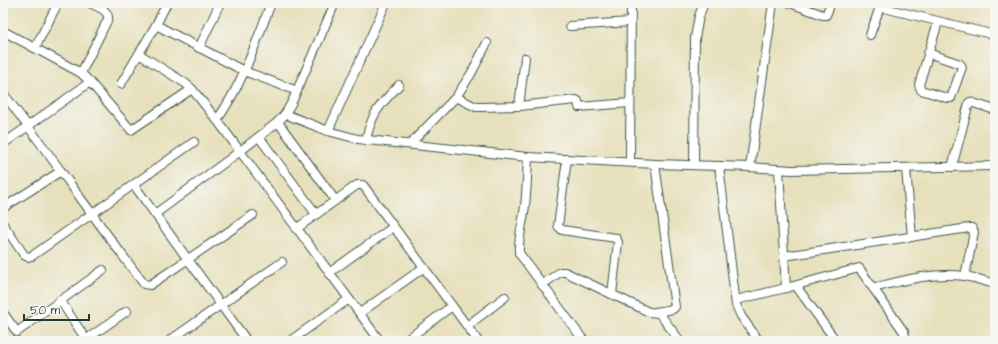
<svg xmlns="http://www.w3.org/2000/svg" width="998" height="344" font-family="'Architects Daughter',sans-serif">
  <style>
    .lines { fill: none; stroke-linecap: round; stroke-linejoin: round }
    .minor-casing { stroke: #3d5548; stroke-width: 10 }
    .minor { stroke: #fff; stroke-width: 8 }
  </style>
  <rect width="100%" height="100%" fill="#f6f6f2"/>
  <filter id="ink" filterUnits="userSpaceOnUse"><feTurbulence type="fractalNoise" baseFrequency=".025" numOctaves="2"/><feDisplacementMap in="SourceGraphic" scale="8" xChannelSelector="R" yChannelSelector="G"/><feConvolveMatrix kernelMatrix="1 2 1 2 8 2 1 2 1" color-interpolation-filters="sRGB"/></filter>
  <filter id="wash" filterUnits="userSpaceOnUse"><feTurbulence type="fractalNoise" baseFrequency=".012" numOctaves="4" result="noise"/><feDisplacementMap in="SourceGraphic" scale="16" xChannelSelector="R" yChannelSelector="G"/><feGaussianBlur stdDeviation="0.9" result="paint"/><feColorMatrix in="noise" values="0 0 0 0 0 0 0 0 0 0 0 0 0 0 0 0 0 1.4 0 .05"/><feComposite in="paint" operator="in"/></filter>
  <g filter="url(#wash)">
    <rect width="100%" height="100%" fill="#e7e0bc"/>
  </g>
  <g filter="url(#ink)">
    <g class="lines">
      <defs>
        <g id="minor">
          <path d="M 790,3 L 823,15 L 826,15 L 831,3"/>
          <path d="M 880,7 L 995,35"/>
          <path d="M 156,25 L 244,71 L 297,91"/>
          <path d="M 570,26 L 630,22"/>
          <path d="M 3,31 L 81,73 L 90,82 L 131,130 L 192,89"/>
          <path d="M 870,35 L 881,4"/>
          <path d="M 35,48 L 58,3"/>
          <path d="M 199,48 L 220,3"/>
          <path d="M 928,53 L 960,64 L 962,67 L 951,98 L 947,98 L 921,90 L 919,85 L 938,22"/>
          <path d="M 139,54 L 185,83 L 192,89 L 217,120 L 380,341"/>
          <path d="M 81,73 L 108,19 C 109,10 98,7 90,3"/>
          <path d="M 121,84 L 156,25 L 167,3"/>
          <path d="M 3,93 C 51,156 96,221 144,284 L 150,285 L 253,215"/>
          <path d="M 456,97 L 476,107 L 483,107 L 519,106 L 576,100 L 578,101 L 579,107 L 630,103"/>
          <path d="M 519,106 L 525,58"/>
          <path d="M 285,114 L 292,102 L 335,3"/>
          <path d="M 217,120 C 242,85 256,43 271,3"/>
          <path d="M 278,122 L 335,200"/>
          <path d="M 328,131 L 386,3"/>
          <path d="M 259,137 L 316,214"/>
          <path d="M 366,140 C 372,112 380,105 399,85"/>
          <path d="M 3,144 L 90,82"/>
          <path d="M 410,144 L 456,97 L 471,74 L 487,43"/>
          <path d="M 528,157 C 527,175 527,194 524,213 C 522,226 518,240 519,253 L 584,341"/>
          <path d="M 567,159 L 558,226 L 562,230 L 616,238 L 618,242 L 612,294"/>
          <path d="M 630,162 L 631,3"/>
          <path d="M 655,164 L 675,307 L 673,309 L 656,312"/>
          <path d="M 694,165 L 695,38 L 699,16 L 704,3"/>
          <path d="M 719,166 L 736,305 L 741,316 L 759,341"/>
          <path d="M 750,167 L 773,3"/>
          <path d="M 952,167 L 969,103 L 970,102 L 995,110"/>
          <path d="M 906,169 L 912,237"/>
          <path d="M 779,170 L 786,288"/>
          <path d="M 134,185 L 247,341"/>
          <path d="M 3,208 L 61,171"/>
          <path d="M 155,214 L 239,152 L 278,122 L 285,114 L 328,131 L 358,139 L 528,157 L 655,164 L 750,167 L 791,170 L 995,166"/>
          <path d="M 3,224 L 24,255 L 28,257 L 32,256 L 194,142"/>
          <path d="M 296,229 L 357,185 L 363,185 L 478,341"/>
          <path d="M 784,256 L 969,228 L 972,228 L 974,232 L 965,276"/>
          <path d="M 329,273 L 393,227"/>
          <path d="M 542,285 L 560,272 L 565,272 L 649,312 L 659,313 L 680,341"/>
          <path d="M 796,286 L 836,341"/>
          <path d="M 873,288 C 904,280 933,272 965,276 C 975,278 985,281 995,284"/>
          <path d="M 60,300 L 87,341"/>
          <path d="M 736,300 L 786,288 L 859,268 L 904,332 L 905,336 L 900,341"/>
          <path d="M 3,313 L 17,332 L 103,270"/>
          <path d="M 360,313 L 423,268"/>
          <path d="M 467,326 L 505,297"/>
          <path d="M 84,341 L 127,311"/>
          <path d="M 169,341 L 282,262"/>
          <path d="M 290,341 L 349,299"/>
          <path d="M 405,341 L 452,306"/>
        </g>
      </defs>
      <use href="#minor" class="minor-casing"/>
      <use href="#minor" class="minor"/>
    </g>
  </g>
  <rect width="998" height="344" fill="none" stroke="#f6f6f2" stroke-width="16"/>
  <path d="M24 314v6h65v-6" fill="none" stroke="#1f3d34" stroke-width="2"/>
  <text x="30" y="314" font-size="12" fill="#1f3d34" stroke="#f6f6f2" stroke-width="3" paint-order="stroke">50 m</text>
</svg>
